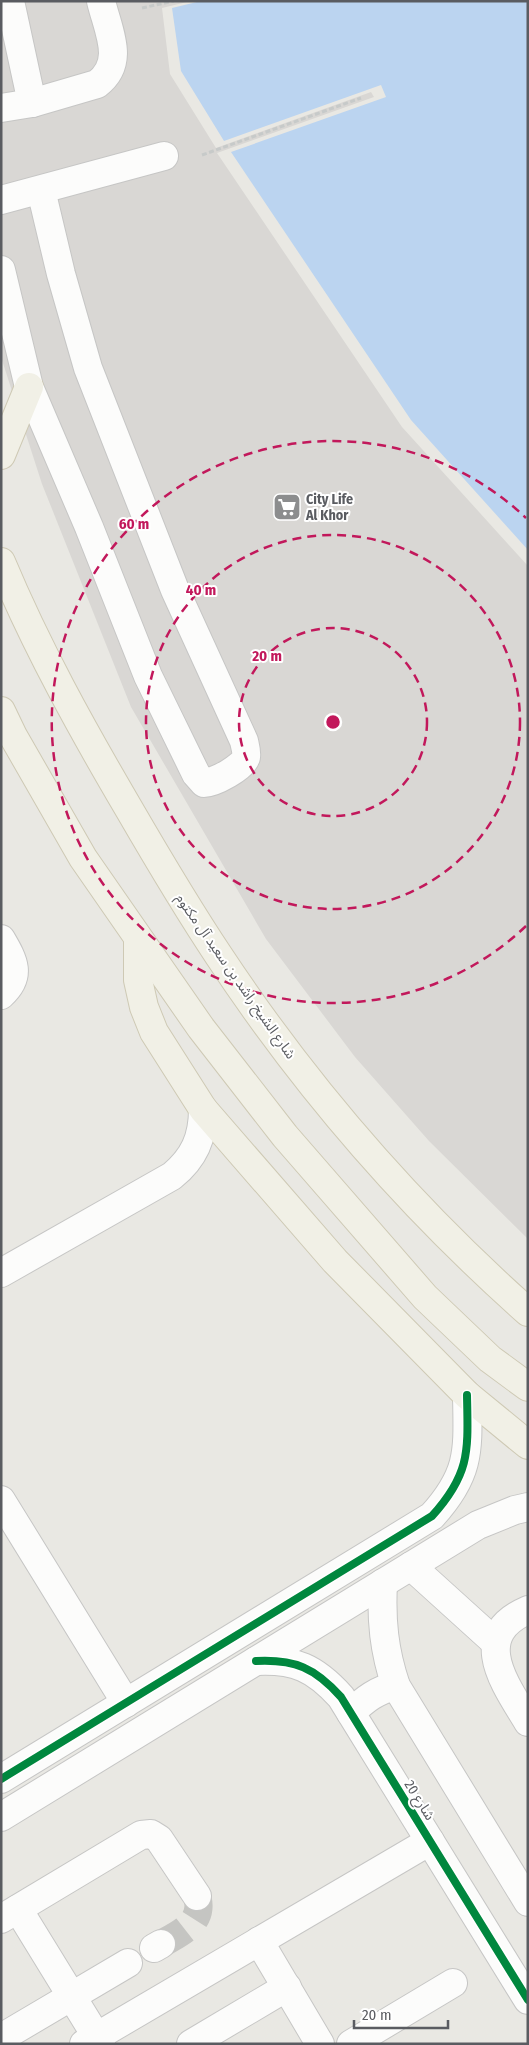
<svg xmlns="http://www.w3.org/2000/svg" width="529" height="2045" font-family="'Fira Sans Condensed','Noto Sans Arabic',sans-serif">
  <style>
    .industrial { fill: #d9d7d4 }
    .water { fill: #bbd4f0 }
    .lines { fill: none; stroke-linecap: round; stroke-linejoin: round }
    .minor-tunnel { stroke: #c5c5c2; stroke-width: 28; stroke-dasharray: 28 14; stroke-linecap: butt }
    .minor-casing { stroke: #c6c6c5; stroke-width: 30 }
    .major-casing { stroke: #cec9b4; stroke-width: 30 }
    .path { stroke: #c7cac9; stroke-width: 3; stroke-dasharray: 5 2.5; stroke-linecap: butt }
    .minor { stroke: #fcfcfb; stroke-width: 28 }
    .major { stroke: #f1f0e6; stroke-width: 28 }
    .cycleway-casing { stroke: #fff; stroke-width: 11 }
    .cycleway { stroke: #00873e; stroke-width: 8 }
    .ring { fill: none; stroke: #c2185b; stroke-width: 2.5; stroke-dasharray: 9 6 }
    .labels { text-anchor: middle; stroke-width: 4; stroke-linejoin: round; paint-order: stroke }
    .poi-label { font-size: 14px; font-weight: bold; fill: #5a5c61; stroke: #fff; text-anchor: start }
    .street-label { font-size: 14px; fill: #5a5c61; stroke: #fff }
    .centre { fill: #c2185b; stroke: #fff; stroke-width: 2.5 }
    .ring-label { font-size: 15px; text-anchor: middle; font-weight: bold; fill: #c2185b; stroke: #fff; stroke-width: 4; stroke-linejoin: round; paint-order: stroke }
  </style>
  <rect width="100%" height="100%" fill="#e9e8e3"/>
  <path class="industrial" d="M 1,1 L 191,1 L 162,8 L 170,74 L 216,148 L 371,92 L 374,97 L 217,153 L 402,427 L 528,566 L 528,1239 L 429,1141 L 355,1057 L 266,939 L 131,707 L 42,484 L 1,357 Z"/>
  <path class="water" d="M 201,1 L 528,1 L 528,550 L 411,420 L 231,152 L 386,97 L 381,85 L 224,141 L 181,71 L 172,8 Z"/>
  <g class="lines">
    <path class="minor-tunnel" d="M 161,1944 C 181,1933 205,1922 197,1896"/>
    <defs>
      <g id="minor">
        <path d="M 10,1 L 32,103"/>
        <path d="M 1,108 L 32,103 L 97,84 C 126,62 108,31 101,1"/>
        <path d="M 1,200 L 164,156"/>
        <path d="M 1,270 L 29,387 L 89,527 L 148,676 L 196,774 L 204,783 C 214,783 244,767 246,757 C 247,752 245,746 244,741 L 175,590 L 88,368 L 61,274 L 41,190"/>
        <path d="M 1,939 C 14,961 22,976 1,995"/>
        <path d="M 1,1273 L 172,1176 C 194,1158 203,1138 203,1109"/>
        <path d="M 1,1500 L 126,1703"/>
        <path d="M 411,1566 L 496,1643"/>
        <path d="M 383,1583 C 381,1620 384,1651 396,1686 L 528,1902"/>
        <path d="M 528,1610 C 468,1636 506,1685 528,1722"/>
        <path d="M 256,1661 C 295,1659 315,1668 341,1697 L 528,2000"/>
        <path d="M 351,1713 C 365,1699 377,1690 396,1686"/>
        <path d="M 1,1779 L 432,1516 C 471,1473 468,1450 467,1395"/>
        <path d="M 1,1817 L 478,1525 L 515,1510 L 528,1507"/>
        <path d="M 18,1909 L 101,2044"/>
        <path d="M 1,1919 L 141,1835 L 151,1834 L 159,1839 L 197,1896"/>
        <path d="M 259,1941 L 320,2044"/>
        <path d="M 154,1948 L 161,1944"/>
        <path d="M 1,2038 L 128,1963"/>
        <path d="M 84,2044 L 430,1841"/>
        <path d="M 191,2044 L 287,1987"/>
        <path d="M 351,2044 L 453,1983"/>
      </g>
      <g id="major">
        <path d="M 1,455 L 29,387"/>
        <path d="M 1,562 C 37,648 82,729 129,809 C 158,859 187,908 219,956 C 305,1086 411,1208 528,1312"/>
        <path d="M 1,711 L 13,736 L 83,858 L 201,1028 L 285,1136 L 425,1297 L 490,1359 L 528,1387"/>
        <path d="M 138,939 L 138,980 L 144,1007 L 154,1032 L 203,1109 L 335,1261 L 467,1395 L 528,1445"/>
      </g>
    </defs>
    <use href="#minor" class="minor-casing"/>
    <use href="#major" class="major-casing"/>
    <g class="path">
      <path d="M 142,8 L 174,1"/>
      <path d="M 202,155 L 361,98"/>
    </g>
    <use href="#minor" class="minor"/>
    <use href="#major" class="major"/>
    <defs>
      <g id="cycleway">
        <path d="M 256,1661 C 295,1659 315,1668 341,1697 L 528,2000"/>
        <path d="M 1,1779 L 432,1516 C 471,1473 468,1450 467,1395"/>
      </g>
    </defs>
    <use href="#cycleway" class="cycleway-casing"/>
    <use href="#cycleway" class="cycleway"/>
  </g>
  <g class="ring">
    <circle cx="333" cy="722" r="94"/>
    <circle cx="333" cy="722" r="187"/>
    <path d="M526 926A281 281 0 1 1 526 518"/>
  </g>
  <defs>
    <symbol id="supermarket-square" viewBox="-11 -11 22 22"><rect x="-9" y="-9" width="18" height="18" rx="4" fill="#8c8d8e" stroke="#fff"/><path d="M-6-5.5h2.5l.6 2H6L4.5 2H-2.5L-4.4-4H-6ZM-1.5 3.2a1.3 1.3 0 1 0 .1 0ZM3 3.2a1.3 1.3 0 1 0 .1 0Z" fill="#fff"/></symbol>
  </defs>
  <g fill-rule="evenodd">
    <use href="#supermarket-square" x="271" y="491" width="32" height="32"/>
  </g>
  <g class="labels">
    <g class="poi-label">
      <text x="306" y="504">City Life<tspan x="306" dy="16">Al Khor</tspan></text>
    </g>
    <g class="street-label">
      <text transform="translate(236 976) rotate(55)" y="5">شارع الشيخ راشد بن سعيد آل مكتوم</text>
      <text transform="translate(420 1800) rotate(58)" y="5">شارع 20</text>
    </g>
  </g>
  <circle cx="333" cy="722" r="8" class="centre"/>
  <g class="ring-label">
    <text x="134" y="529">60 m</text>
    <text x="201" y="595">40 m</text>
    <text x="267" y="661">20 m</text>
  </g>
  <rect width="529" height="2045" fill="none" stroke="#5a5c61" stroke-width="5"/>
  <path d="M354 2020v8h94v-8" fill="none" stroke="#5a5c61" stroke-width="2.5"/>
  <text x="362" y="2020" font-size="15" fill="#5a5c61" stroke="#ffffff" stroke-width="4" paint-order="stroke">20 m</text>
</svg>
